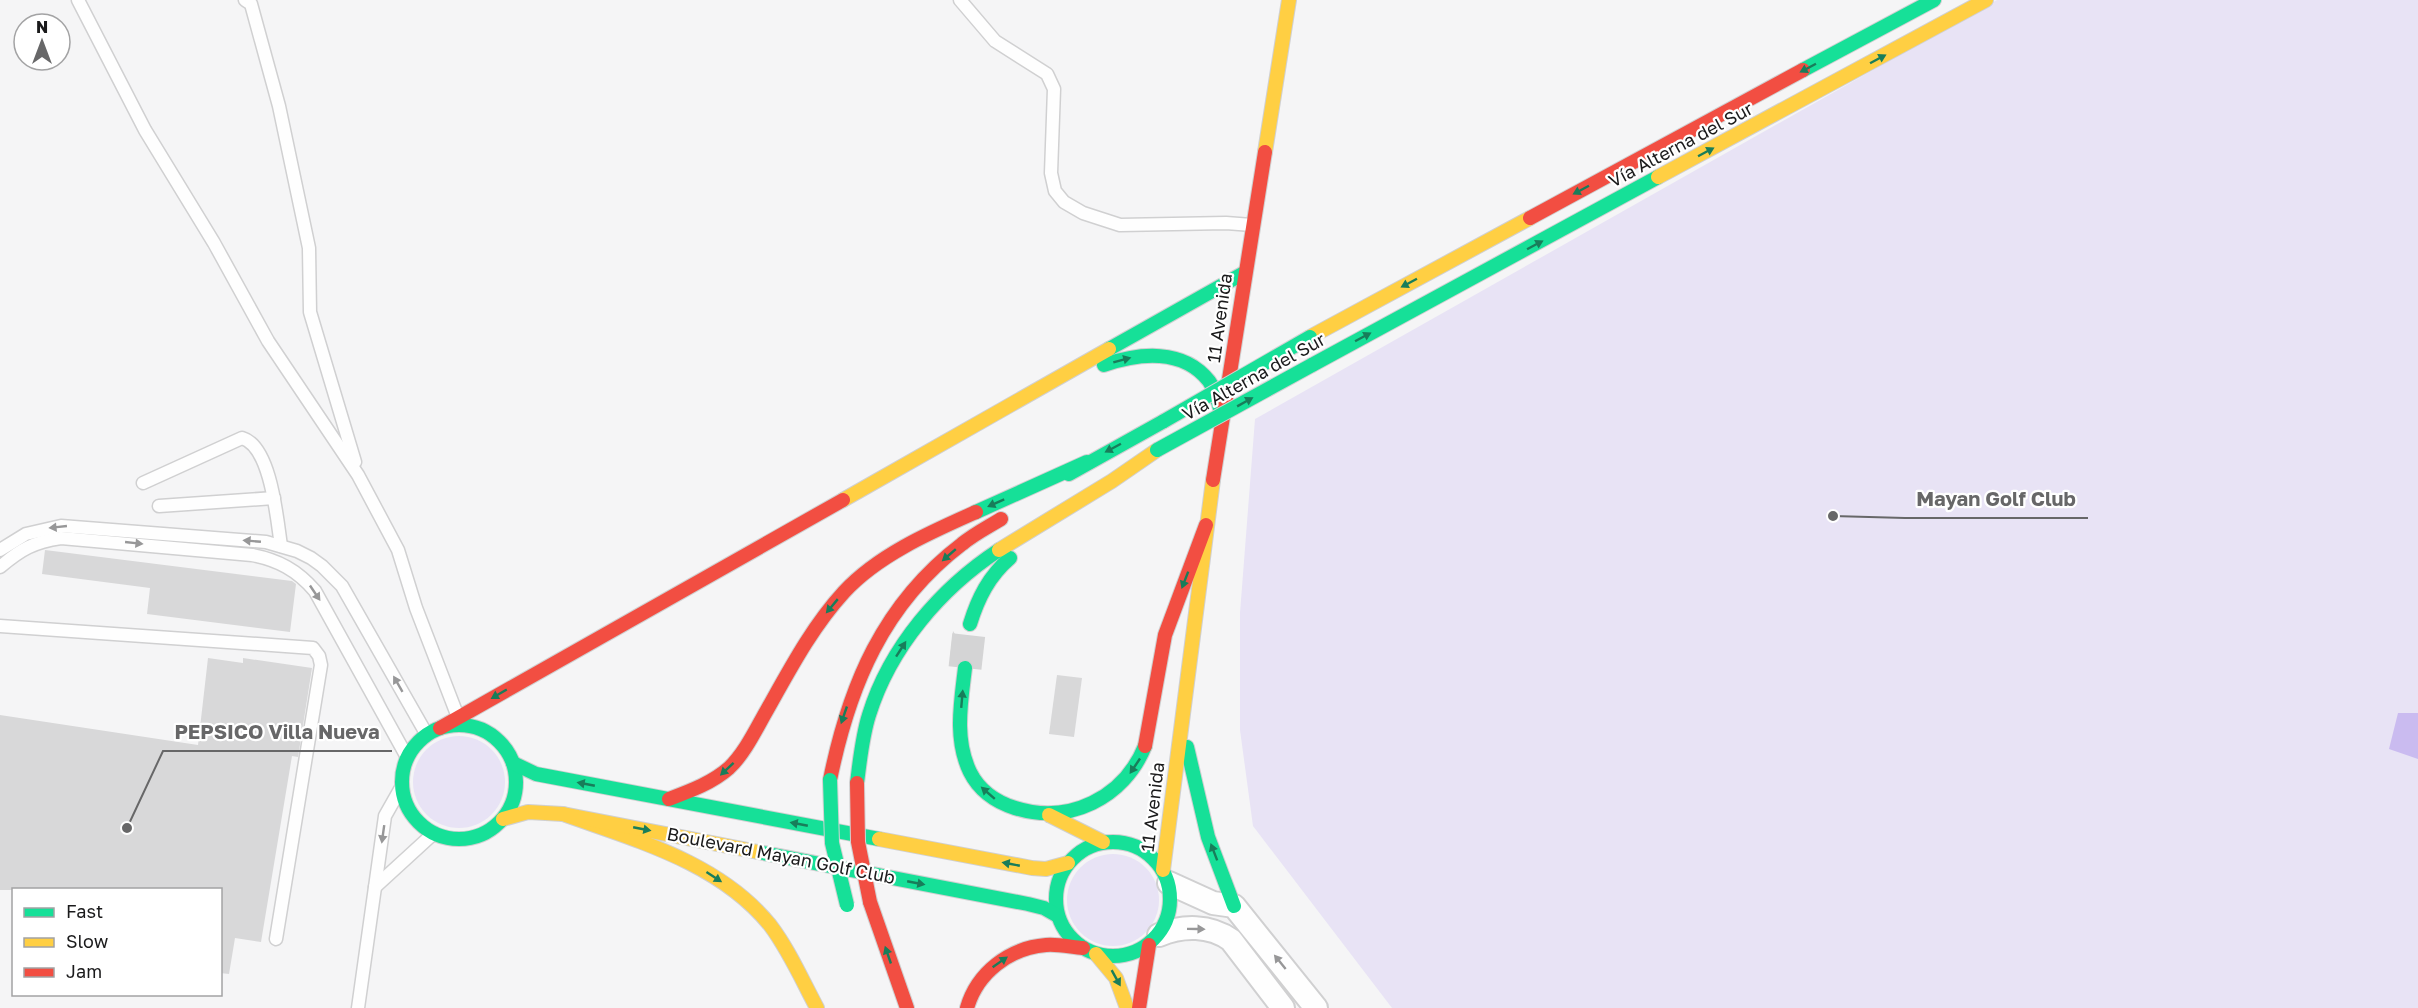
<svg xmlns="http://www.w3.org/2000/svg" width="2418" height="1008" font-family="'Golos Text',sans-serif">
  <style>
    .green { fill: #e8e3f5 }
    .water { fill: #cabbf0 }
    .building { fill: #d8d8d9 }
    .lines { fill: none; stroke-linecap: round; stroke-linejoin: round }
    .highway-tunnel { stroke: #d4d4d5; stroke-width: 33; stroke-dasharray: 33 16; stroke-linecap: butt }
    .lane-casing { stroke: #d0d0d1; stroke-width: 15 }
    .street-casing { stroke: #d0d0d1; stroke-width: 26 }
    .fast-casing { stroke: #d0d0d1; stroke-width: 16 }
    .slow-casing { stroke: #d0d0d1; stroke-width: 16 }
    .jam-casing { stroke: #d0d0d1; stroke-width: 16 }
    .lane { stroke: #fefefe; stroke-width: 12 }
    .street { stroke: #fefefe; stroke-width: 22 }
    .fast { stroke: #16e098; stroke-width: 14 }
    .slow { stroke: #ffcf43; stroke-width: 14 }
    .jam { stroke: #f24e42; stroke-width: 14 }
    .fast-bridge-casing { stroke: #d2d2d3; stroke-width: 16; stroke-linecap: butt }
    .jam-bridge-casing { stroke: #d2d2d3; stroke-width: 16; stroke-linecap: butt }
    .fast-bridge { stroke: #16e098; stroke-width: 14 }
    .jam-bridge { stroke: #f24e42; stroke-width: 14 }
    .oneway { fill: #187d5a }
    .oneway2 { fill: #979798 }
    .labels { text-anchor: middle; stroke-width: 4.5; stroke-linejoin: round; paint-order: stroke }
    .street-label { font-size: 18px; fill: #1a1a1b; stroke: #fff }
    .leader { fill: none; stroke: #676768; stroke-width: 2 }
    .callout-dot { fill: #676768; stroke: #fff; stroke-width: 2 }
    .callout-label { font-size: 20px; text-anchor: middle; font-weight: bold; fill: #676768; stroke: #fff; stroke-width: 4.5; stroke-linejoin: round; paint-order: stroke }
  </style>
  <rect width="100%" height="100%" fill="#f5f5f6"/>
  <g class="green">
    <path d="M 1997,0 L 2418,0 L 2418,1008 L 1392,1008 L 1253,826 L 1240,730 L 1240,613 L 1255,419 Z"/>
    <circle cx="459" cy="782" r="46"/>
    <circle cx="1113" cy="900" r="46"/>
  </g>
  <path class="water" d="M 2398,713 L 2418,713 L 2418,759 L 2389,749 Z"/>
  <g class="building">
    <path d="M 45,550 L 292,581 L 296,584 L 290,632 L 147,614 L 150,588 L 42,574 Z"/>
    <path d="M 953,631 L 957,637 L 964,642 L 976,641 L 975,652 L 967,649 L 958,651 L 950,658 Z"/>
    <path d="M 208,658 L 243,663 L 243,658 L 312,668 L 298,757 L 292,756 L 261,942 L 235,938 L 229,974 L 220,973 L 220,890 L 0,890 L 0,715 L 198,745 Z"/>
    <path d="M 1057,675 L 1082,678 L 1074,737 L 1049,734 Z"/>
  </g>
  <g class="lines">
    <path class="highway-tunnel" d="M 965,668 L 970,624"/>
    <defs>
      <g id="lane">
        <path d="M 78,0 L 145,130 L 214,243 L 268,341 L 358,475 L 398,550 L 416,608 L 458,717"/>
        <path d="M 245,0 L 251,4 L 279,106 L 309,248 L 310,312 L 355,462"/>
        <path d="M 960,0 L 995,41 L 1047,74 L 1054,89 L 1051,173 L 1055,191 L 1064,202 L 1083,213 L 1120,225 L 1226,223 L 1252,225"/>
        <path d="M 143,483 L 242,438 C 271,446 277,519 281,546"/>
        <path d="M 159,506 L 274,498"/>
        <path d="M 0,550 L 26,534 L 61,526 L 266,542 L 297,551 L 311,558 L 322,566 L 342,586 L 427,735"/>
        <path d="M 0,567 C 21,549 34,542 61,538 L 252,555 C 278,560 297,570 315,591 L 407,757"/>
        <path d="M 0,626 L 313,648 L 319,656 L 321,665 L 276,939"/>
        <path d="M 375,887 L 434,833"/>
        <path d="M 358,1008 L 385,816 L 402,786"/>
      </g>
      <g id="street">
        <path d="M 1169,883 L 1213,903 L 1234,906 L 1316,1008"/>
        <path d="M 1159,935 C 1183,925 1210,925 1231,940 L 1283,1008"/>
      </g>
      <g id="fast">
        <path d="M 1803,70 L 1934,0"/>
        <path d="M 1109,349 L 1244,273"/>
        <path d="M 1104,365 C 1139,353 1183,348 1209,381 C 1216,391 1219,404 1222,416"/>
        <path d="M 1312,365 L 1658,177"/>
        <path d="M 1069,474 L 1164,421"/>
        <path d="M 976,512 L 1087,462"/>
        <path d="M 970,624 C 978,598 989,576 1010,558"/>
        <path d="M 965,668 C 961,702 954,739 970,772 C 979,790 996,802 1015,808 C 1069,825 1124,798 1145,746"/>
        <circle cx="459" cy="782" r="57"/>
        <path d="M 1187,747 L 1208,837 L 1234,906"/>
        <path d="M 513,763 L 536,774 L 879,839"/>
        <path d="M 857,783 C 860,760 862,737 869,715 C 890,647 941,588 999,550"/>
        <circle cx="1113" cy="899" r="57"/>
        <path d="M 758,852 L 1028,904 L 1044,908 L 1058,916"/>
      </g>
      <g id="slow">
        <path d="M 1265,152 L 1289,0"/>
        <path d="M 1658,177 L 1986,0"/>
        <path d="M 1310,337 L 1530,218"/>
        <path d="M 843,500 L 1109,349"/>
        <path d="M 999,550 L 1112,481 L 1157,450"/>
        <path d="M 563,814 C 635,840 719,862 770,925 C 789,950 802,980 817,1008"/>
        <path d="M 1049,815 L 1103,842"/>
        <path d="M 503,819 L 528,812 L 563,814 L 758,852"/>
        <path d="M 879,839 L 1032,868 L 1046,869 L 1068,863"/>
        <path d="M 1163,870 L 1213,480"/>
        <path d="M 1096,954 L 1116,978 L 1127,1008"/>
      </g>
      <g id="jam">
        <path d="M 1530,218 L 1803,70"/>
        <path d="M 1213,480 L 1265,152"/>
        <path d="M 440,728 L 843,500"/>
        <path d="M 1145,746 L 1165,635 L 1206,525"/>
        <path d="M 830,780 C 849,686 883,604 962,544 C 974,534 988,527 1001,519"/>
        <path d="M 669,799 C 690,791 712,783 729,768 C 745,753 756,729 767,710 C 790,669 812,627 844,592 C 878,555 931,532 976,512"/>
        <path d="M 870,902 L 907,1008"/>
        <path d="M 967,1008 C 977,973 1009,948 1046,945 C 1058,944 1071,947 1083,948"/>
        <path d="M 1139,1008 L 1149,945"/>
      </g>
    </defs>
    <use href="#lane" class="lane-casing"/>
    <use href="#street" class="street-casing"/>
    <use href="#fast" class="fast-casing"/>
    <use href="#slow" class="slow-casing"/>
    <use href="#jam" class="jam-casing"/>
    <use href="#lane" class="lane"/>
    <use href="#street" class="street"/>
    <use href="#fast" class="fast"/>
    <use href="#slow" class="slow"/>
    <use href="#jam" class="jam"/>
    <defs>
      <g id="fast-bridge">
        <path d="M 1164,421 L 1310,337"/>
        <path d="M 1157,450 L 1312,365"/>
        <path d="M 830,780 L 832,843 L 847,905"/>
      </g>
      <path id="jam-bridge" d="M 857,783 L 858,842 L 870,902"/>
    </defs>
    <use href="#fast-bridge" class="fast-bridge-casing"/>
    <use href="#jam-bridge" class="jam-bridge-casing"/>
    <use href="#fast-bridge" class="fast-bridge"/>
    <use href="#jam-bridge" class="jam-bridge"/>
  </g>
  <defs><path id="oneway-solid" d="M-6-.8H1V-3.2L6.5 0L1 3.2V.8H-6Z" transform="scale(1.5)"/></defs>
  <g class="oneway">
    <use href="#oneway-solid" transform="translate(1878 59) rotate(-28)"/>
    <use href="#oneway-solid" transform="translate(1808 68) rotate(152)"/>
    <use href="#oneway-solid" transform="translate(1706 152) rotate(-28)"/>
    <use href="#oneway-solid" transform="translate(1581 190) rotate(152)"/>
    <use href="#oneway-solid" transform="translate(1535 245) rotate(-28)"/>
    <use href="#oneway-solid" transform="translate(1409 283) rotate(152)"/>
    <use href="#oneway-solid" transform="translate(1363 337) rotate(-28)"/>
    <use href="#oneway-solid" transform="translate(1122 360) rotate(-15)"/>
    <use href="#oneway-solid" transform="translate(1245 402) rotate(-29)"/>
    <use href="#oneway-solid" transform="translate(1113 448) rotate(152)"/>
    <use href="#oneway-solid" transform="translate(996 503) rotate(156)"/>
    <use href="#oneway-solid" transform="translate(949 555) rotate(139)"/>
    <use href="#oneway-solid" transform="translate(1185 580) rotate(111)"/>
    <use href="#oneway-solid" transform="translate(832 606) rotate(130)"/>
    <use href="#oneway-solid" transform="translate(901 649) rotate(-57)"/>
    <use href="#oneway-solid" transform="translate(499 694) rotate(150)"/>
    <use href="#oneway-solid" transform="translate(962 699) rotate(-85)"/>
    <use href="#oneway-solid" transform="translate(844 715) rotate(109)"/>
    <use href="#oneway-solid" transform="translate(1135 766) rotate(124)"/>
    <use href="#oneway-solid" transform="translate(727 769) rotate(137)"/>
    <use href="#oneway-solid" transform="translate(586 784) rotate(-169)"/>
    <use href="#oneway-solid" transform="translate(988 793) rotate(-139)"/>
    <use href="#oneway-solid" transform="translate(799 824) rotate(-169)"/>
    <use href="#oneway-solid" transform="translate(642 829) rotate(11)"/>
    <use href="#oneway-solid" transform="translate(1214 852) rotate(-111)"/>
    <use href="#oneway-solid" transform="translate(1011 864) rotate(-169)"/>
    <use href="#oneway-solid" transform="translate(714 877) rotate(33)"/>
    <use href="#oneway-solid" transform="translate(916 883) rotate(11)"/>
    <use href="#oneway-solid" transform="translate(888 955) rotate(-109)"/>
    <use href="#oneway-solid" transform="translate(1000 962) rotate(-35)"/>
    <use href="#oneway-solid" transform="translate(1116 978) rotate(61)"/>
  </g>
  <g class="oneway2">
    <use href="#oneway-solid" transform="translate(58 527) rotate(174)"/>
    <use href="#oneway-solid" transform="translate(252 541) rotate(-175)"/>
    <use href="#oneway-solid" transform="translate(134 543) rotate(6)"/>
    <use href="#oneway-solid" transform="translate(315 593) rotate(56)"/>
    <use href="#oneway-solid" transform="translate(398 684) rotate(-120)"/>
    <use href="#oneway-solid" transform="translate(383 834) rotate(98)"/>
    <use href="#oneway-solid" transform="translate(1196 929) rotate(1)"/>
    <use href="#oneway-solid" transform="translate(1280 962) rotate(-129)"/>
  </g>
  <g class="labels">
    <g class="street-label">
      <text transform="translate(1681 145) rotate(-28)" y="6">Vía Alterna del Sur</text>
      <text transform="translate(1220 318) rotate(-82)" y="6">11 Avenida</text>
      <text transform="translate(1254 377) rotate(-29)" y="6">Vía Alterna del Sur</text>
      <text transform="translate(1153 807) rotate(-83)" y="6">11 Avenida</text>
      <text transform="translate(781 856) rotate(11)" y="6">Boulevard Mayan Golf Club</text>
    </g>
  </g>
  <path class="leader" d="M1833 516L1905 518H2088M127 828L163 751H392"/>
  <g class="callout-dot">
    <circle cx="1833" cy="516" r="6"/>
    <circle cx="127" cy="828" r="6"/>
  </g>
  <g class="callout-label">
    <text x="1996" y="506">Mayan Golf Club</text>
    <text x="277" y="739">PEPSICO Villa Nueva</text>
  </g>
  <rect x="12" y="888" width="210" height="108" fill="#ffffff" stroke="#a3a3a4" stroke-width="1.5"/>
  <rect x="24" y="908" width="30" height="9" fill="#16e098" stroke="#a3a3a4" stroke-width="1.5"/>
  <text x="66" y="918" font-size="18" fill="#1a1a1b">Fast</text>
  <rect x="24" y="938" width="30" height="9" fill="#ffcf43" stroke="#a3a3a4" stroke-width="1.5"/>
  <text x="66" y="948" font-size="18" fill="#1a1a1b">Slow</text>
  <rect x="24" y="968" width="30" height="9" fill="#f24e42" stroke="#a3a3a4" stroke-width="1.5"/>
  <text x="66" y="978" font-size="18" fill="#1a1a1b">Jam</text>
  <g transform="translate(42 42)"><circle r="28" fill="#ffffff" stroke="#a3a3a4" stroke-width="1.5"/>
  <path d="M0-4.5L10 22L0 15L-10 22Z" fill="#676768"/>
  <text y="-9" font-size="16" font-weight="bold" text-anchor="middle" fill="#1a1a1b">N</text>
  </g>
</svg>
